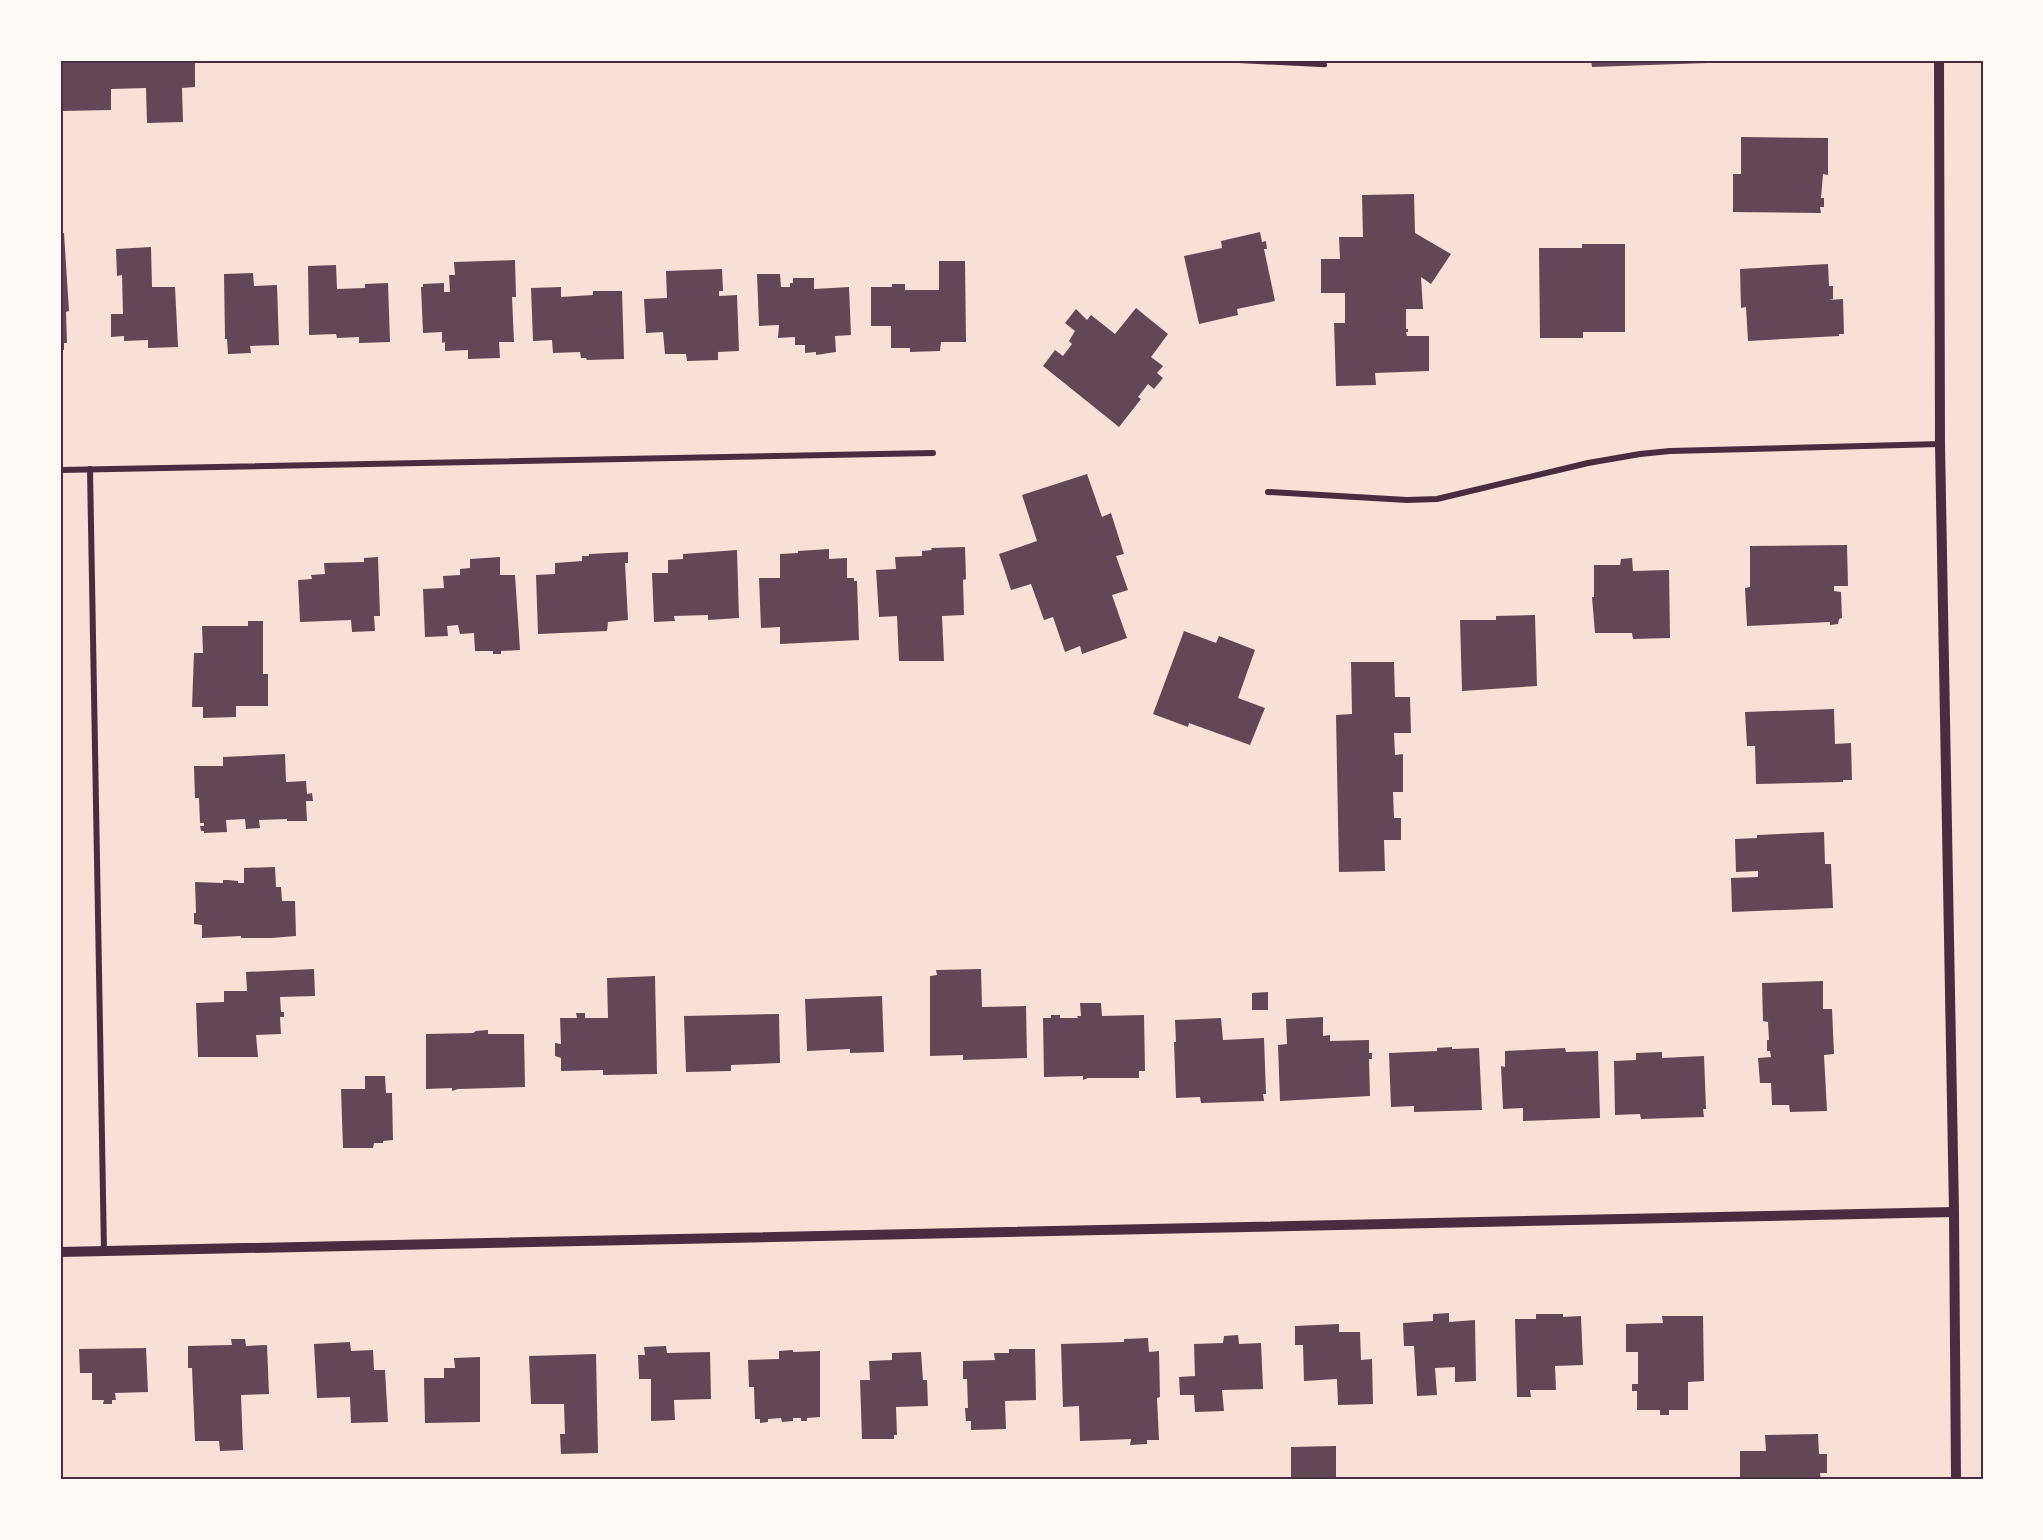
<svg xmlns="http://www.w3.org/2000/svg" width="2043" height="1540" font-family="'Nunito Sans',sans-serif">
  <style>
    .building { fill: #644757 }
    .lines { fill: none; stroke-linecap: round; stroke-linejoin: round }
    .service { stroke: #4a2c40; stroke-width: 4.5 }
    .minor { stroke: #4a2c40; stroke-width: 6 }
    .tertiary { stroke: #4a2c40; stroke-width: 10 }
    .neatline { fill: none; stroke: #4a2c40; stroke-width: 2 }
  </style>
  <rect width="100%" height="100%" fill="#f7e1d7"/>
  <g class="building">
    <path d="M 60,60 L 195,60 L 195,87 L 182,88 L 183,122 L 147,123 L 146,88 L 111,89 L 111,110 L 62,111 Z"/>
    <path d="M 1591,60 L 1736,60 L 1736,62 L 1592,67 Z"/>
    <path d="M 1741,137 L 1828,138 L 1828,175 L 1823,174 L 1821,198 L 1824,198 L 1824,207 L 1820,207 L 1821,213 L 1733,212 L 1733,174 L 1741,174 Z"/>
    <path d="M 1414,194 L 1415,233 L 1451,254 L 1431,284 L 1421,277 L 1423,309 L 1406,309 L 1406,329 L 1408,329 L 1408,332 L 1406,332 L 1407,336 L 1429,336 L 1429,371 L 1375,373 L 1376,385 L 1336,386 L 1334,323 L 1345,323 L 1345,293 L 1321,293 L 1321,259 L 1340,259 L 1339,237 L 1363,237 L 1362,195 Z"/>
    <path d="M 1260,232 L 1262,242 L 1266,241 L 1267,249 L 1264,249 L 1275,301 L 1237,309 L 1238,315 L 1199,324 L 1184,256 L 1222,248 L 1221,241 Z"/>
    <path d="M 60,233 L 64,233 L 69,311 L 66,312 L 67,343 L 64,343 L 64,350 L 60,350 Z"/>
    <path d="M 1582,244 L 1625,244 L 1625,332 L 1583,332 L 1583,338 L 1540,338 L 1539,248 L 1582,248 Z"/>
    <path d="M 151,247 L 152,287 L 175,287 L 178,347 L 148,348 L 148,340 L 124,341 L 124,336 L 111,337 L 111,314 L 123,314 L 122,275 L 117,276 L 116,249 Z"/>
    <path d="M 515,260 L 516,297 L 512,297 L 514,342 L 499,342 L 500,358 L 468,359 L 468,350 L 445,351 L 445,342 L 442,343 L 442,332 L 423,333 L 421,287 L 423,287 L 423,284 L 444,283 L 444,292 L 450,292 L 449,275 L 455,275 L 454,262 Z"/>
    <path d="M 939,261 L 965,261 L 966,342 L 941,342 L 940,351 L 910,352 L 910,348 L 891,348 L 891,326 L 871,326 L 871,287 L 892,287 L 892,284 L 905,284 L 905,290 L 939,290 Z"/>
    <path d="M 1828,264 L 1829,286 L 1833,286 L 1833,299 L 1829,300 L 1843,299 L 1844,334 L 1839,334 L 1839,336 L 1748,341 L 1746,307 L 1741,308 L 1740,269 Z"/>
    <path d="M 336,265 L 337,289 L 365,288 L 365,284 L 388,283 L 390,342 L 359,343 L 359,337 L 337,338 L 336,334 L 309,335 L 308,266 Z"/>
    <path d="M 722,269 L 723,291 L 719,291 L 719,296 L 737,295 L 739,351 L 718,352 L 718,360 L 687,361 L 686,354 L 665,354 L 663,332 L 646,333 L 644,299 L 667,298 L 666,271 Z"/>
    <path d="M 253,273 L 254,286 L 277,285 L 279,345 L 250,346 L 251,353 L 228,354 L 227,339 L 225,339 L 224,274 Z"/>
    <path d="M 757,274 L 780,274 L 781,287 L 790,287 L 790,283 L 793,283 L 793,278 L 814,278 L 814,289 L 849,287 L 851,335 L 835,336 L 836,352 L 816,355 L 816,352 L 805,353 L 805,345 L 795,345 L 795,337 L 778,338 L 779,325 L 759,326 Z"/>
    <path d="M 561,287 L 561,297 L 593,295 L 593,291 L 622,291 L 624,359 L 587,360 L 586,358 L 581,358 L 580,352 L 553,353 L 552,340 L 533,341 L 531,288 Z"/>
    <path d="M 1136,308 L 1168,334 L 1151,357 L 1163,366 L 1157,373 L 1163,378 L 1154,389 L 1148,384 L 1138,397 L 1141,399 L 1119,427 L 1043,366 L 1055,350 L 1063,356 L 1072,344 L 1069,341 L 1075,331 L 1065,323 L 1076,309 L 1087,320 L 1091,315 L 1115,334 Z"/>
    <path d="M 1087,474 L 1102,517 L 1111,513 L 1124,554 L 1116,556 L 1128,590 L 1112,595 L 1127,638 L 1082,654 L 1080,646 L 1065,652 L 1053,617 L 1044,620 L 1031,584 L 1011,590 L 999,554 L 1037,541 L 1022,495 Z"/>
    <path d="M 1847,545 L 1848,586 L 1834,586 L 1834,591 L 1841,592 L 1842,618 L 1839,619 L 1838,624 L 1830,625 L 1830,622 L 1747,626 L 1745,588 L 1750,587 L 1750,546 Z"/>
    <path d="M 965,547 L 966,579 L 963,580 L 964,615 L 942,616 L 944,661 L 899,661 L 897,616 L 879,617 L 876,570 L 896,569 L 895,557 L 922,556 L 922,551 L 932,550 L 931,548 Z"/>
    <path d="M 829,549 L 829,559 L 847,558 L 847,578 L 854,578 L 854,581 L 857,581 L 859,640 L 780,644 L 780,627 L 761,628 L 759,578 L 780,578 L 780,554 L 798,553 L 798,551 Z"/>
    <path d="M 737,550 L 739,618 L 708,620 L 708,615 L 674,616 L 675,621 L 654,622 L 652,573 L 668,573 L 668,560 L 683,559 L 683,554 Z"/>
    <path d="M 628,552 L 628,563 L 625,563 L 628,620 L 608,622 L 607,631 L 538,634 L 536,575 L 555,574 L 555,563 L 582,561 L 582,556 L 589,556 L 589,554 Z"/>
    <path d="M 378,557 L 380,616 L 374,616 L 375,631 L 352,632 L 351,620 L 300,622 L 298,580 L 312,579 L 311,575 L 325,574 L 324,563 L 364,562 L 364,558 Z"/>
    <path d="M 500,557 L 500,575 L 515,575 L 520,650 L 501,651 L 501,654 L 493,654 L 493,651 L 475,651 L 474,633 L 460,634 L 458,625 L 447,626 L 448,636 L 425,637 L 423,589 L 444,588 L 443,576 L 460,575 L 460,569 L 470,568 L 470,559 Z"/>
    <path d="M 1632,558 L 1633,571 L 1669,570 L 1670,638 L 1633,639 L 1632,633 L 1595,633 L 1592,597 L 1594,597 L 1594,565 L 1620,565 L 1621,559 Z"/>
    <path d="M 1535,615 L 1537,686 L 1462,691 L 1460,620 L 1496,620 L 1496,616 Z"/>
    <path d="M 248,621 L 263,621 L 263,674 L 268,674 L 268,706 L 236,706 L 236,717 L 203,718 L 203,707 L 192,707 L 194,653 L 203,653 L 202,626 L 248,626 Z"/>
    <path d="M 1184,631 L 1216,643 L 1219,636 L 1255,650 L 1238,698 L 1265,708 L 1250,745 L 1189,723 L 1188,727 L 1153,714 Z"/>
    <path d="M 1351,662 L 1394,662 L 1395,697 L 1410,697 L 1411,733 L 1394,733 L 1395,755 L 1403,754 L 1403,792 L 1393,792 L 1394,818 L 1401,818 L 1401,840 L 1384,840 L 1385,871 L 1339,872 L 1336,715 L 1352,714 Z"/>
    <path d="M 1834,709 L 1835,744 L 1851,743 L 1852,780 L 1843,780 L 1843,782 L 1756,784 L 1755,746 L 1747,746 L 1745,712 Z"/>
    <path d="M 285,754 L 286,782 L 306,781 L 307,794 L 312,793 L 313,801 L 306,801 L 307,821 L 287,821 L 287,819 L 259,820 L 260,828 L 246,829 L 245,819 L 226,820 L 227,832 L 204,833 L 204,831 L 201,831 L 200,826 L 204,826 L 204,823 L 200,823 L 199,798 L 195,798 L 194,766 L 223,766 L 223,757 Z"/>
    <path d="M 1824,832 L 1825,864 L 1831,864 L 1833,908 L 1732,912 L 1731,878 L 1758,877 L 1758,871 L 1736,872 L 1735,839 L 1757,838 L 1757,835 Z"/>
    <path d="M 275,867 L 276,887 L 281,887 L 282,901 L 295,901 L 296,936 L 271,938 L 241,938 L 241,936 L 202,938 L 202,925 L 194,924 L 194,913 L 196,913 L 195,882 L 223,883 L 223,880 L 228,880 L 238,881 L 238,883 L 244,883 L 244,868 Z"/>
    <path d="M 314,969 L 315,996 L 280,997 L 281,1012 L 284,1012 L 284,1017 L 280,1017 L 281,1034 L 256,1035 L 258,1057 L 198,1057 L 196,1003 L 224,1002 L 224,991 L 247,991 L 246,972 Z"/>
    <path d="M 981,969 L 982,1007 L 1026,1006 L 1027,1058 L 963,1060 L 963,1055 L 930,1056 L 930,976 L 937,975 L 936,970 Z"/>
    <path d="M 655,976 L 657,1074 L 603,1075 L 603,1070 L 561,1071 L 561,1058 L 555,1056 L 555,1043 L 561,1044 L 560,1018 L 577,1018 L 576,1013 L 585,1013 L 585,1018 L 608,1018 L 607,978 Z"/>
    <path d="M 1823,981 L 1823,1009 L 1832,1009 L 1834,1054 L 1824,1055 L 1827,1111 L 1790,1112 L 1789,1105 L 1772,1105 L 1771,1083 L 1760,1083 L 1758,1058 L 1771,1057 L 1770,1051 L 1767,1051 L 1767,1040 L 1769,1040 L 1768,1022 L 1763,1021 L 1762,983 Z"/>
    <path d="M 1268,992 L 1268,1010 L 1252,1010 L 1252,993 Z"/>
    <path d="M 882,996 L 884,1052 L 850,1053 L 850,1049 L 807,1051 L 805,999 Z"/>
    <path d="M 1080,1003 L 1101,1003 L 1102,1016 L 1144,1015 L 1145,1071 L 1139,1071 L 1139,1078 L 1088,1078 L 1083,1080 L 1083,1076 L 1044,1077 L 1043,1018 L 1051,1018 L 1051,1015 L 1060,1015 L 1060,1018 L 1078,1018 L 1077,1016 L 1081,1016 Z"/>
    <path d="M 779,1014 L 780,1063 L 731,1065 L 731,1071 L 686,1072 L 684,1016 Z"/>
    <path d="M 1323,1017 L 1323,1036 L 1330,1035 L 1330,1041 L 1369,1040 L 1369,1053 L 1372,1053 L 1372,1059 L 1369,1059 L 1370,1096 L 1280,1101 L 1278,1045 L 1287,1044 L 1286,1019 Z"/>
    <path d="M 1221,1018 L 1223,1040 L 1264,1038 L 1266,1094 L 1263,1094 L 1264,1101 L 1201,1103 L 1200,1097 L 1176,1098 L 1174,1042 L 1176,1042 L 1175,1020 Z"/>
    <path d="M 488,1030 L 488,1034 L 524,1034 L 525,1087 L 458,1089 L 452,1091 L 452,1088 L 426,1089 L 426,1034 L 473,1033 L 476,1031 Z"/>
    <path d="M 1452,1047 L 1452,1049 L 1479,1048 L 1482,1110 L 1414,1112 L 1414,1106 L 1391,1107 L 1389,1053 L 1437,1051 L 1437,1048 Z"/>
    <path d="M 1565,1048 L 1566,1052 L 1598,1051 L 1600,1118 L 1523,1121 L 1523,1108 L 1503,1109 L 1501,1066 L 1505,1067 L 1505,1051 Z"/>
    <path d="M 1662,1052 L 1662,1058 L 1704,1056 L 1706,1109 L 1703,1109 L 1704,1117 L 1641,1119 L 1640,1114 L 1615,1115 L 1614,1061 L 1636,1060 L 1636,1053 Z"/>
    <path d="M 365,1076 L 385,1076 L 386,1093 L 392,1093 L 393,1140 L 383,1141 L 383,1143 L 374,1143 L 373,1148 L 343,1148 L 341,1089 L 365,1089 Z"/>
    <path d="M 1449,1313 L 1449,1322 L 1475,1320 L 1476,1381 L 1455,1382 L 1455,1367 L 1435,1368 L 1437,1395 L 1417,1396 L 1414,1346 L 1404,1346 L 1403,1323 L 1433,1321 L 1433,1314 Z"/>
    <path d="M 1536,1314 L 1563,1314 L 1563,1317 L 1581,1316 L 1583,1365 L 1555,1366 L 1556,1390 L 1530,1390 L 1531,1397 L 1517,1397 L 1515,1319 L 1536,1319 Z"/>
    <path d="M 1662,1316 L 1703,1316 L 1704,1381 L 1688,1382 L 1688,1410 L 1669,1410 L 1669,1415 L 1660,1415 L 1660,1410 L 1637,1410 L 1637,1391 L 1632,1391 L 1632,1384 L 1638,1384 L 1638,1352 L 1626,1352 L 1626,1324 L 1663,1323 Z"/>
    <path d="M 1339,1324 L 1339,1332 L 1360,1332 L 1361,1360 L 1372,1359 L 1373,1404 L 1338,1405 L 1337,1379 L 1304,1381 L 1303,1345 L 1295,1345 L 1295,1326 Z"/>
    <path d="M 1238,1335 L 1239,1344 L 1261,1343 L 1263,1389 L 1222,1390 L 1224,1411 L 1195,1412 L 1194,1395 L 1180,1395 L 1179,1377 L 1195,1376 L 1194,1344 L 1223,1343 L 1224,1336 Z"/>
    <path d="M 1148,1338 L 1149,1352 L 1159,1351 L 1160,1397 L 1157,1398 L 1159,1440 L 1147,1440 L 1147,1444 L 1130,1445 L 1131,1439 L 1080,1441 L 1079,1406 L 1063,1407 L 1061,1344 L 1124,1342 L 1124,1339 Z"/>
    <path d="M 231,1339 L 245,1339 L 246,1346 L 267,1345 L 269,1394 L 241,1395 L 243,1450 L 220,1451 L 219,1441 L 195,1441 L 192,1368 L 188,1368 L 188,1346 L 232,1345 Z"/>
    <path d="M 350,1342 L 351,1351 L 373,1350 L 374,1370 L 385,1370 L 388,1422 L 351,1423 L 350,1397 L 317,1398 L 314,1344 Z"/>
    <path d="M 666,1346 L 667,1353 L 710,1352 L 711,1399 L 674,1400 L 675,1420 L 651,1421 L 651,1379 L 639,1379 L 638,1355 L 645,1355 L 644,1347 Z"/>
    <path d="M 146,1348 L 148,1392 L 115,1393 L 116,1400 L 112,1400 L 112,1404 L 103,1404 L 104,1400 L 92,1400 L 92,1373 L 80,1373 L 79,1349 Z"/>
    <path d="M 1009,1349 L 1035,1349 L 1036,1400 L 1005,1401 L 1006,1429 L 971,1430 L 971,1421 L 966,1421 L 965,1408 L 968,1408 L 967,1379 L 963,1379 L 963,1361 L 995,1360 L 994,1353 L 1009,1353 Z"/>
    <path d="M 793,1350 L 793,1352 L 820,1351 L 820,1417 L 807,1418 L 807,1421 L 801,1421 L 801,1418 L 793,1418 L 793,1421 L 782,1422 L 781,1418 L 768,1419 L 768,1422 L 760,1423 L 760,1419 L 755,1419 L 754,1387 L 749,1387 L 748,1360 L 779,1359 L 779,1351 Z"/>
    <path d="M 921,1352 L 923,1380 L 927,1380 L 928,1406 L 896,1407 L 897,1435 L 894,1435 L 894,1439 L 862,1439 L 860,1380 L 870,1380 L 869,1361 L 892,1360 L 892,1353 Z"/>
    <path d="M 596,1354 L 598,1453 L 561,1454 L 560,1434 L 565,1434 L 564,1404 L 531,1404 L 529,1356 Z"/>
    <path d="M 480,1357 L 480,1422 L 425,1423 L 424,1378 L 444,1378 L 444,1368 L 455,1368 L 454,1358 Z"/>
    <path d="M 1818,1434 L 1819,1454 L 1827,1454 L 1827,1473 L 1820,1473 L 1821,1480 L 1740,1480 L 1740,1451 L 1766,1451 L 1765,1435 Z"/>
    <path d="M 1336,1446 L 1336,1480 L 1291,1480 L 1291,1447 Z"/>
  </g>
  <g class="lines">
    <path class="service" d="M 1224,60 L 1325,65"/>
    <g class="minor">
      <path d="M 90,469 L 104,1251"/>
      <path d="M 60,470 L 933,453"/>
      <path d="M 1268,492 L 1407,500 L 1437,499 L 1588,463 L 1640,454 L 1670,451 L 1940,444"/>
    </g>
    <g class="tertiary">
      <path d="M 1939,60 L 1940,444 L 1954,1212 L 1956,1480"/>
      <path d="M 60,1252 L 1954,1212"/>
    </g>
  </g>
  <rect width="2043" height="1540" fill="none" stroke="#fffaf5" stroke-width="123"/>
  <rect x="62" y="62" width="1920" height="1416" class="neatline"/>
</svg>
